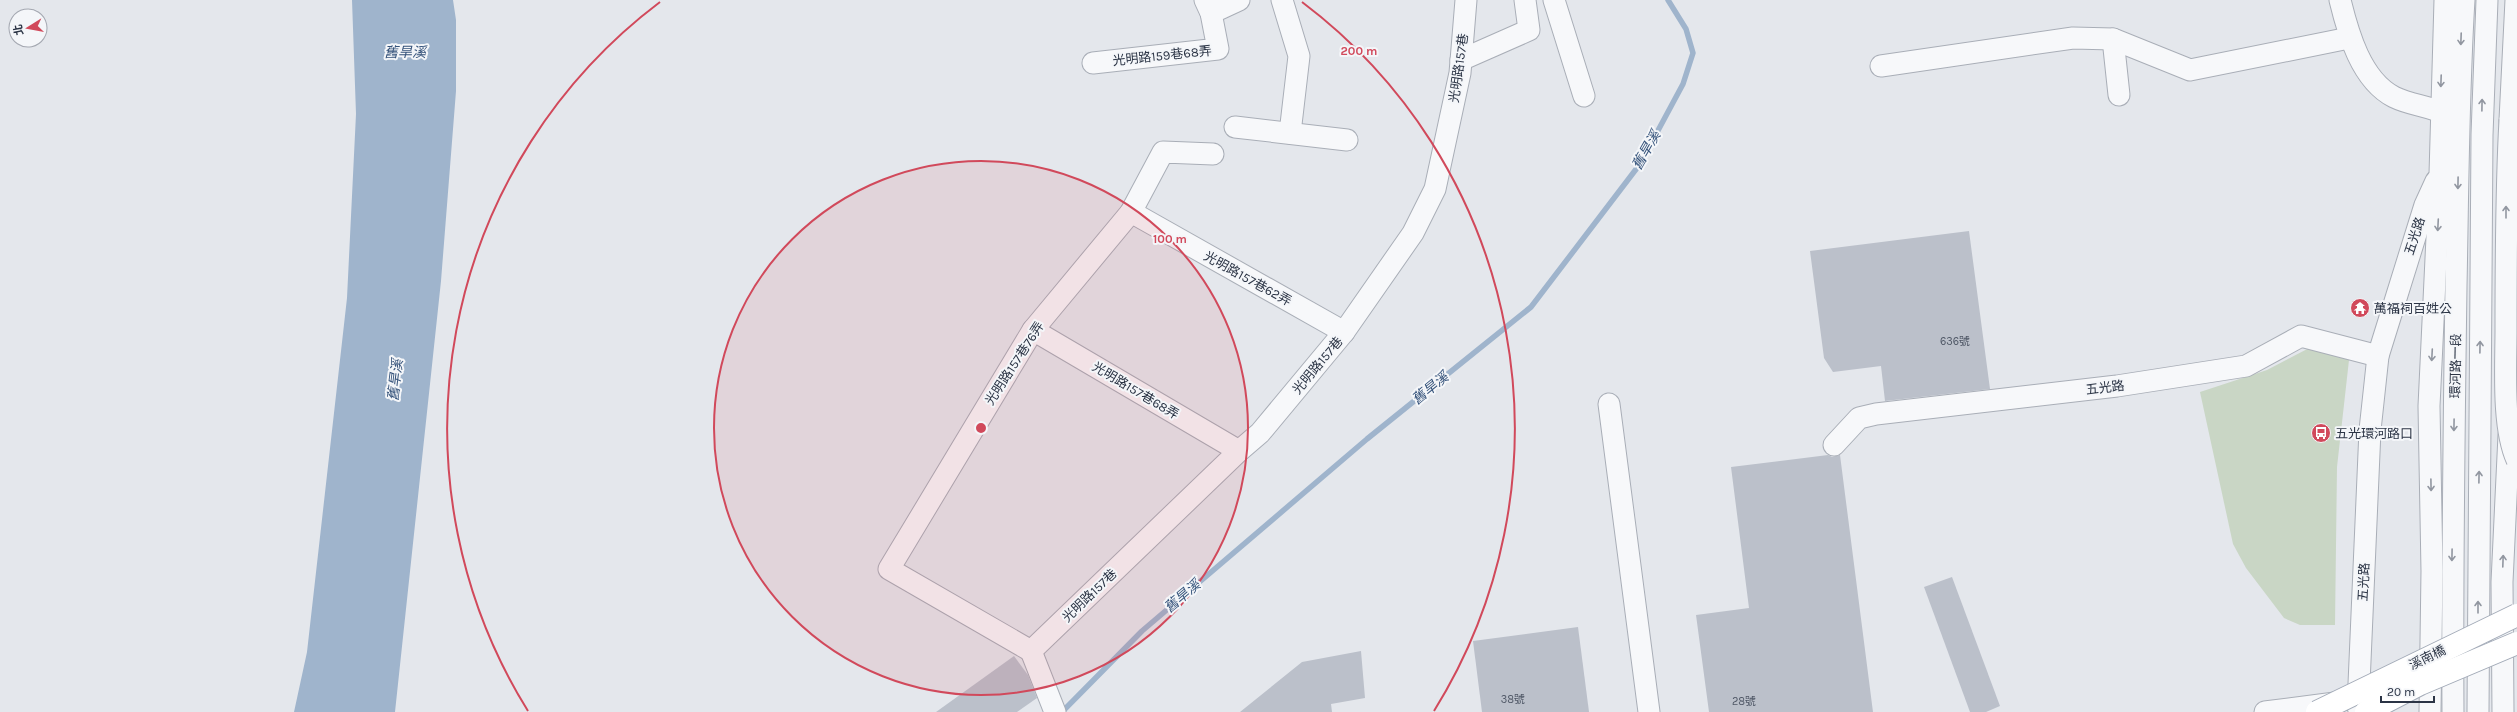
<svg xmlns="http://www.w3.org/2000/svg" width="2517" height="712" font-family="Karla,'Noto Sans TC',sans-serif">
  <style>
    .green { fill: #c9d6c5 }
    .water { fill: #9fb4cc }
    .lines { fill: none; stroke-linecap: round; stroke-linejoin: round }
    .stream { stroke: #9fb4cc; stroke-width: 5.5 }
    .building { fill: #bbc0ca }
    .minor-casing { stroke: #a9aeb7; stroke-width: 23 }
    .minor { stroke: #f7f8fa; stroke-width: 21 }
    .minor-bridge-casing { stroke: #a9aeb7; stroke-width: 23; stroke-linecap: butt }
    .major-bridge-casing { stroke: #a3abb8; stroke-width: 24; stroke-linecap: butt }
    .minor-bridge { stroke: #f7f8fa; stroke-width: 21 }
    .major-bridge { stroke: #fff; stroke-width: 22 }
    .oneway { stroke: #9196a0 }
    .ring { fill: none; stroke: #d1495b; stroke-width: 2 }
    .labels { text-anchor: middle; stroke-width: 4; stroke-linejoin: round; paint-order: stroke }
    .number-label { font-size: 11px; fill: #4f5766 }
    .street-label { font-size: 13px; fill: #2b3445; stroke: #f4f6f9 }
    .poi-label { font-size: 13px; fill: #2b3445; stroke: #f4f6f9; text-anchor: start }
    .water-label { font-size: 14px; font-style: italic; fill: #34527a; stroke: #f4f6f9 }
    .centre { fill: #d1495b; stroke: #f4f6f9; stroke-width: 2 }
    .ring-label { font-size: 12px; text-anchor: middle; font-weight: bold; fill: #d1495b; stroke: #f4f6f9; stroke-width: 4; stroke-linejoin: round; paint-order: stroke }
  </style>
  <rect width="100%" height="100%" fill="#e4e7ec"/>
  <path class="green" d="M 2315,345 L 2349,360 L 2337,467 L 2335,625 L 2300,625 L 2284,618 L 2246,568 L 2233,544 L 2200,392 L 2267,370 Z"/>
  <path class="water" d="M 352,0 L 453,0 L 456,20 L 456,91 L 441,281 L 395,712 L 294,712 L 307,652 L 347,298 L 356,114 Z"/>
  <g class="lines">
    <path class="stream" d="M 1062,712 L 1142,631 L 1367,439 L 1531,307 L 1640,164 L 1683,84 L 1693,53 L 1686,29 L 1668,0"/>
  </g>
  <g class="building">
    <path d="M 1969,231 L 1990,389 L 1885,401 L 1881,366 L 1833,372 L 1824,358 L 1810,251 Z"/>
    <path d="M 1828,455 L 1832,457 L 1840,455 L 1873,712 L 1709,712 L 1696,615 L 1749,608 L 1731,467 Z"/>
    <path d="M 1952,577 L 2000,706 L 1986,712 L 1970,712 L 1924,587 Z"/>
    <path d="M 1578,627 L 1589,712 L 1482,712 L 1473,641 Z"/>
    <path d="M 1361,651 L 1365,698 L 1331,704 L 1332,712 L 1240,712 L 1302,662 Z"/>
    <path d="M 1014,656 L 1028,675 L 1037,698 L 1017,712 L 936,712 Z"/>
  </g>
  <g class="lines">
    <defs>
      <g id="minor">
        <path d="M 1282,0 L 1299,56 L 1290,133"/>
        <path d="M 1554,0 L 1584,96"/>
        <path d="M 2340,0 C 2348,33 2361,80 2394,97 C 2412,106 2433,106 2452,117"/>
        <path d="M 1211,13 L 1239,0"/>
        <path d="M 2113,39 L 2119,95"/>
        <path d="M 1461,60 L 1529,30 L 1525,0"/>
        <path d="M 1093,63 L 1218,49 L 1211,13 L 1205,0"/>
        <path d="M 1881,66 L 2073,38 L 2113,39 L 2190,70 L 2349,38"/>
        <path d="M 1235,127 L 1347,140"/>
        <path d="M 2511,138 L 2510,120 L 2516,0"/>
        <path d="M 1131,212 L 1344,332"/>
        <path d="M 2516,270 L 2517,237"/>
        <path d="M 1033,330 L 1239,451"/>
        <path d="M 1609,404 L 1649,712"/>
        <path d="M 1834,445 L 1859,418 L 1876,414 L 2117,386 L 2246,366 L 2301,336 L 2378,356"/>
        <path d="M 1031,651 L 1239,451 L 1260,433 L 1344,332 L 1413,233 L 1435,189 L 1460,73 L 1466,0"/>
        <path d="M 1031,651 L 889,569 L 1033,330 L 1131,212 L 1163,152 L 1213,154"/>
        <path d="M 1031,651 L 1055,712"/>
        <path d="M 2358,707 L 2370,430 L 2378,356 L 2425,205 L 2436,181"/>
        <path d="M 2265,712 L 2335,703"/>
        <path d="M 2430,712 L 2432,571 L 2429,406 L 2440,174 L 2445,0"/>
        <path d="M 2453,712 C 2452,570 2454,428 2456,286 C 2458,191 2458,95 2464,0"/>
        <path d="M 2478,712 L 2482,135 L 2487,0"/>
        <path d="M 2503,712 L 2502,582 L 2509,435"/>
      </g>
    </defs>
    <use href="#minor" class="minor-casing"/>
    <use href="#minor" class="minor"/>
    <defs>
      <path id="minor-bridge" d="M 2510,120 C 2506,190 2506,260 2506,330 C 2506,367 2502,427 2517,460"/>
      <g id="major-bridge">
        <path d="M 2317,712 L 2517,615"/>
        <path d="M 2366,712 L 2420,684 L 2517,643"/>
      </g>
    </defs>
    <use href="#minor-bridge" class="minor-bridge-casing"/>
    <use href="#major-bridge" class="major-bridge-casing"/>
    <use href="#minor-bridge" class="minor-bridge"/>
    <use href="#major-bridge" class="major-bridge"/>
  </g>
  <defs><path id="oneway-shaft" d="M-6 0H5M1.5-3L5.5 0L1.5 3" fill="none" stroke-width="1.6" stroke-linecap="round" stroke-linejoin="round"/></defs>
  <g class="oneway">
    <use href="#oneway-shaft" transform="translate(2461 39) rotate(92)"/>
    <use href="#oneway-shaft" transform="translate(2441 81) rotate(92)"/>
    <use href="#oneway-shaft" transform="translate(2482 105) rotate(-89)"/>
    <use href="#oneway-shaft" transform="translate(2458 183) rotate(91)"/>
    <use href="#oneway-shaft" transform="translate(2506 212) rotate(-90)"/>
    <use href="#oneway-shaft" transform="translate(2438 225) rotate(93)"/>
    <use href="#oneway-shaft" transform="translate(2480 347) rotate(-89)"/>
    <use href="#oneway-shaft" transform="translate(2432 355) rotate(93)"/>
    <use href="#oneway-shaft" transform="translate(2454 425) rotate(91)"/>
    <use href="#oneway-shaft" transform="translate(2479 477) rotate(-89)"/>
    <use href="#oneway-shaft" transform="translate(2431 485) rotate(89)"/>
    <use href="#oneway-shaft" transform="translate(2452 555) rotate(91)"/>
    <use href="#oneway-shaft" transform="translate(2503 561) rotate(-88)"/>
    <use href="#oneway-shaft" transform="translate(2478 607) rotate(-90)"/>
  </g>
  <circle cx="981" cy="428" r="267" fill="#d1495b" fill-opacity=".12"/>
  <g class="ring">
    <circle cx="981" cy="428" r="267"/>
    <path d="M528 711A534 534 0 0 1 660 2M1302 2A534 534 0 0 1 1434 711"/>
  </g>
  <defs>
    <symbol id="temple-disc" viewBox="-11 -11 22 22"><circle r="9.5" fill="#d1495b" stroke="#f4f6f9"/><path d="M0-6L5-2H3V0L6.5 2.5H4V6H1.5V3h-3V6H-4V2.5H-6.5L-3 0V-2H-5Z" fill="#fff"/></symbol>
    <symbol id="bus-disc" viewBox="-11 -11 22 22"><circle r="9.5" fill="#d1495b" stroke="#f4f6f9"/><path d="M-5-6H5V4H4V6H2V4H-2V6H-4V4H-5ZM-3.5-4V0h7V-4ZM-3.5 1.2v1.5H-2V1.2ZM2 1.2v1.5H3.5V1.2Z" fill="#fff"/></symbol>
  </defs>
  <g fill-rule="evenodd">
    <use href="#temple-disc" x="2349" y="297" width="22" height="22"/>
    <use href="#bus-disc" x="2310" y="422" width="22" height="22"/>
  </g>
  <g class="labels">
    <g class="number-label">
      <text x="1955" y="345">636號</text>
      <text x="1513" y="703">38號</text>
      <text x="1744" y="705">28號</text>
    </g>
    <g class="street-label">
      <text transform="translate(1162 55) rotate(-6)" y="5">光明路159巷68弄</text>
      <text transform="translate(1458 68) rotate(-82)" y="5">光明路157巷</text>
      <text transform="translate(2414 236) rotate(-72)" y="5">五光路</text>
      <text transform="translate(1248 278) rotate(29)" y="5">光明路157巷62弄</text>
      <text transform="translate(1014 363) rotate(-57)" y="5">光明路157巷76弄</text>
      <text transform="translate(1317 365) rotate(-50)" y="5">光明路157巷</text>
      <text transform="translate(2455 366) rotate(-89)" y="5">環河路一段</text>
      <text transform="translate(2105 387) rotate(-7)" y="5">五光路</text>
      <text transform="translate(1136 390) rotate(31)" y="5">光明路157巷68弄</text>
      <text transform="translate(2363 582) rotate(-87)" y="5">五光路</text>
      <text transform="translate(1089 595) rotate(-44)" y="5">光明路157巷</text>
      <text transform="translate(2427 657) rotate(-26)" y="5">溪南橋</text>
    </g>
    <g class="poi-label">
      <text x="2374" y="313">萬福祠百姓公</text>
      <text x="2335" y="438">五光環河路口</text>
    </g>
    <g class="water-label">
      <text x="405" y="57">舊旱溪</text>
      <text transform="translate(1646 150) rotate(-60)" y="5">舊旱溪</text>
      <text transform="translate(395 380) rotate(-83)" y="5">舊旱溪</text>
      <text transform="translate(1430 388) rotate(-39)" y="5">舊旱溪</text>
      <text transform="translate(1182 596) rotate(-40)" y="5">舊旱溪</text>
    </g>
  </g>
  <circle cx="981" cy="428" r="6" class="centre"/>
  <g class="ring-label">
    <text x="1359" y="55">200 m</text>
    <text x="1170" y="243">100 m</text>
  </g>
  <g transform="translate(28 28) rotate(259)"><circle r="19" fill="#f4f6f9" stroke="#a4a8b1"/>
  <path d="M0-3L7 15L0 10L-7 15Z" fill="#d1495b"/>
  <text y="-6" font-size="11" font-weight="bold" text-anchor="middle" fill="#2b3445">北</text>
  </g>
  <path d="M2381 696v6h53v-6" fill="none" stroke="#2b3445" stroke-width="2"/>
  <text x="2387" y="696" font-size="12" fill="#2b3445" stroke="#f4f6f9" stroke-width="3" paint-order="stroke">20 m</text>
</svg>
